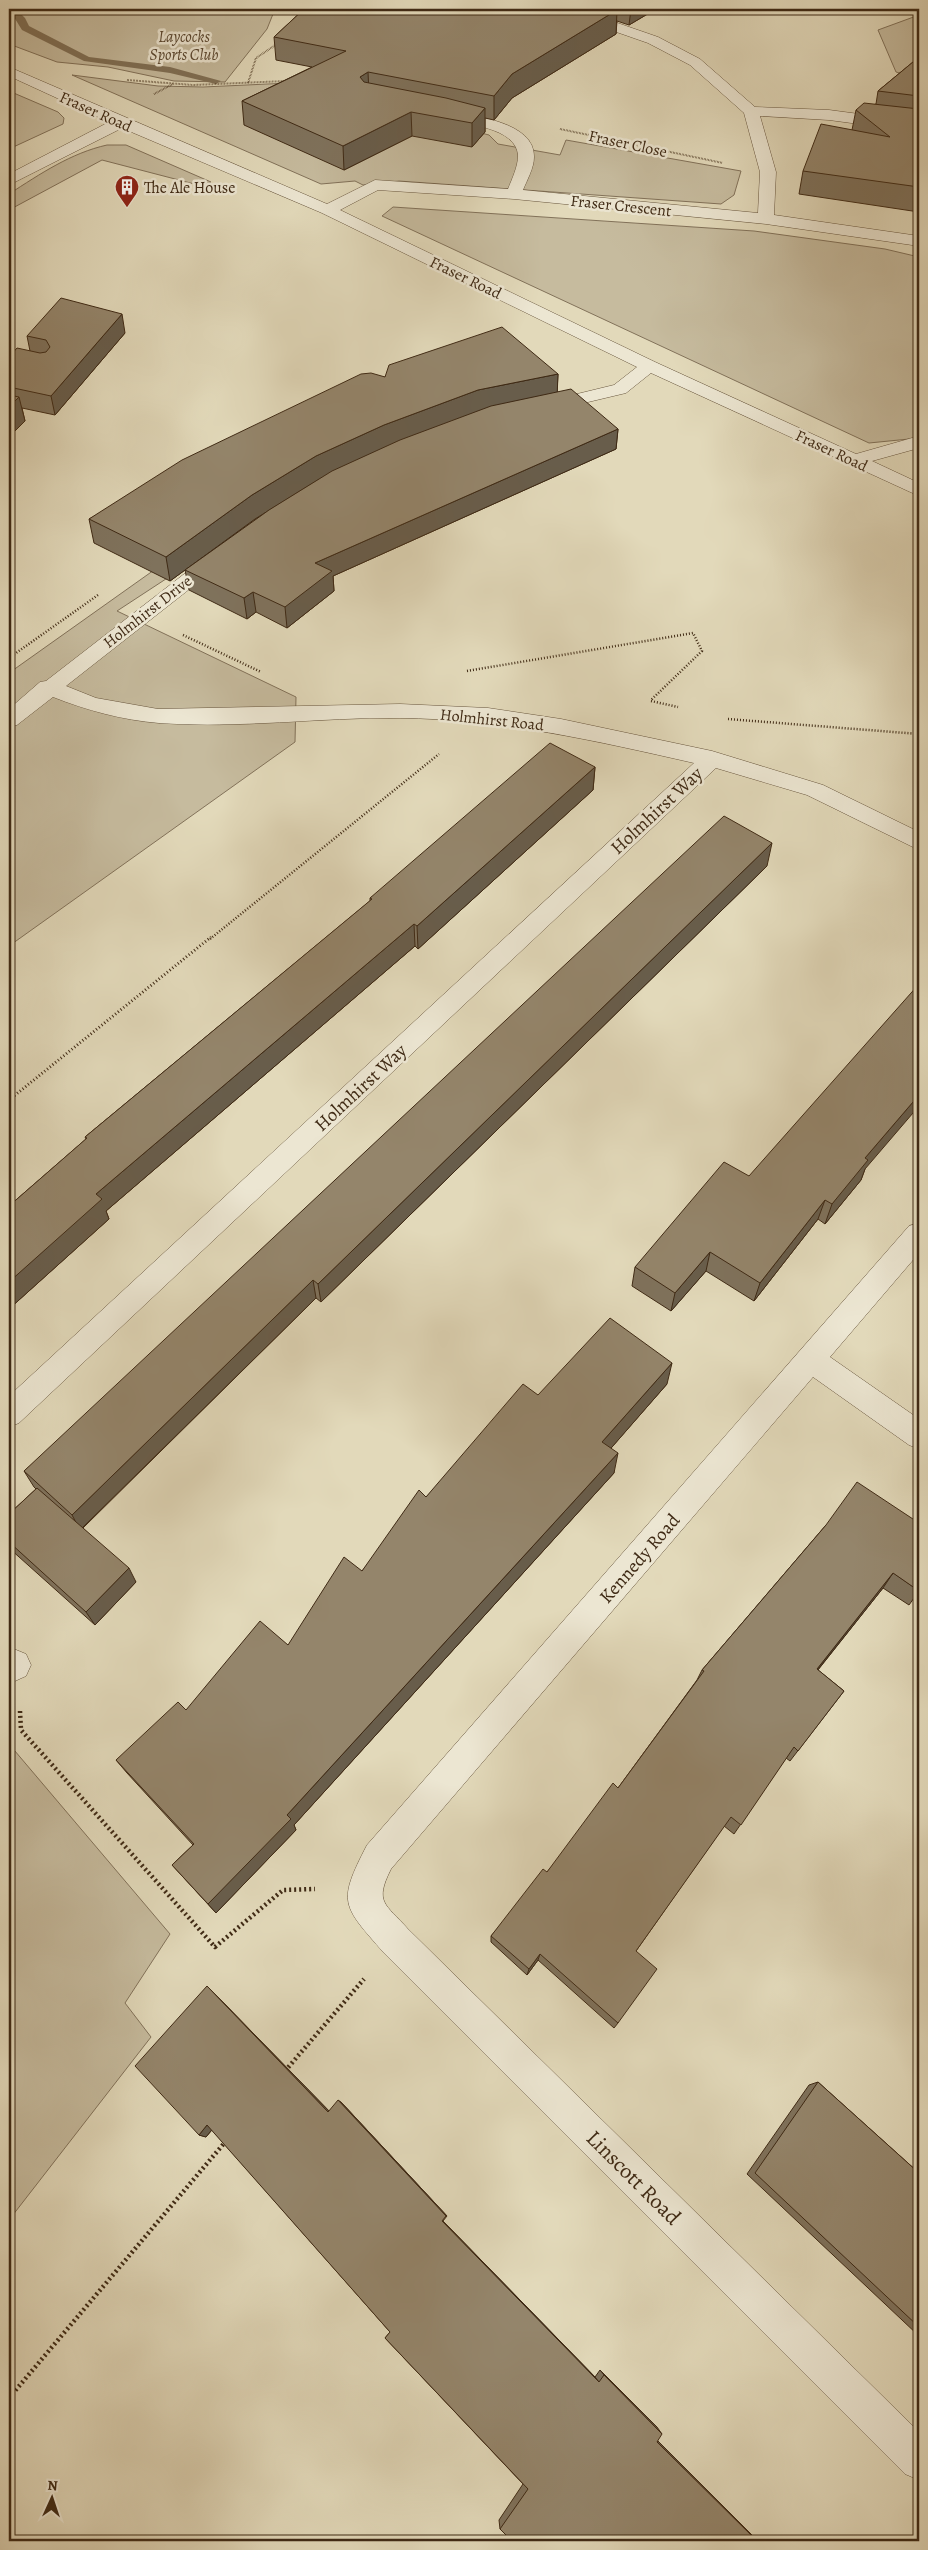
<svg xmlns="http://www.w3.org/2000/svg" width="928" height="2550" font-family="Alegreya,serif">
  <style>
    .green { fill: #c6bb9e; stroke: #82725a }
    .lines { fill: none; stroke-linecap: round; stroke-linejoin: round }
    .stream { fill: #807056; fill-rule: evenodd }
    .lane-casing { stroke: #68563e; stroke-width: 1 }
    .street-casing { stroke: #68563e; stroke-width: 1 }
    .path-far3 { stroke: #3f2a15; stroke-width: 2; stroke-dasharray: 0.5 1; stroke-linecap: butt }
    .path-far2 { stroke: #3f2a15; stroke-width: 2.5; stroke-dasharray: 1 2; stroke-linecap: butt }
    .path-far1 { stroke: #3f2a15; stroke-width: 3; stroke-dasharray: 1 2.5; stroke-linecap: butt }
    .path { stroke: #3f2a15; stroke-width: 4.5; stroke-dasharray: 2 3; stroke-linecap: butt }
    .lane { fill: #ece6d2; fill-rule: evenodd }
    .street { fill: #ece6d2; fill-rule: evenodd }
    .wall { fill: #7f725c; stroke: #3f2a15; fill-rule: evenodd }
    .shaded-wall { fill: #685d4b; stroke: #3f2a15 }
    .building { fill: #94856b; stroke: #3f2a15 }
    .labels { text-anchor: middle; stroke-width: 5; stroke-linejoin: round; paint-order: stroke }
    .far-park-label { font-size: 16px; font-style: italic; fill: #5a4730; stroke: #ece6d2 }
    .far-street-label { font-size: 16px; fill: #3f2a15; stroke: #ece6d2 }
    .far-poi-label { font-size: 16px; fill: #3f2a15; stroke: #ece6d2; text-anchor: start }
    .street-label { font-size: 19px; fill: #3f2a15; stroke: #ece6d2 }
    .near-street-label { font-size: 22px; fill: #3f2a15; stroke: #ece6d2 }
  </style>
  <rect width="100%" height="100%" fill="#e2d9ba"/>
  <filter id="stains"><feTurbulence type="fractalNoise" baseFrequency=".004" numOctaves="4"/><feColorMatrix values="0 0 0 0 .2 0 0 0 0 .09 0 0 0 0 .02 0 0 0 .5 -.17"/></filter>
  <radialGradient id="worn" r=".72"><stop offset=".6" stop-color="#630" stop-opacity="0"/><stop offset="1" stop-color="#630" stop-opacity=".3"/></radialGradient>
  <g class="green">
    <path d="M 9,9 L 275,9 L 267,29 L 225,82 L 174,81 L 108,67 L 57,62 L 9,44 Z"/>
    <path d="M 919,15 L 919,72 L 913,77 L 896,72 L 878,30 Z"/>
    <path d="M 72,75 L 158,86 L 203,87 L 311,82 L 419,117 L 489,135 L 498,144 L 560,155 L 566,140 L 741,171 L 734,195 L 721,204 L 399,181 L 363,185 L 355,181 L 321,184 Z"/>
    <path d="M 9,91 L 58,112 L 64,118 L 63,124 L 9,149 Z"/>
    <path d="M 107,145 L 126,145 L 211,182 L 202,186 L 102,160 L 9,210 L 9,194 C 40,174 71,153 107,145 Z"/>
    <path d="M 393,207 L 754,231 L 885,249 L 919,257 L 919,438 L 869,443 L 382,216 Z"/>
    <path d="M 202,536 L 230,537 L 117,611 L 296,697 L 295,742 L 9,946 L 9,673 Z"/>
    <path d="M 9,1744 L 170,1934 L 125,2003 L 151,2037 L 9,2220 Z"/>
  </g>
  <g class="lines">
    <path class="stream" d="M 9,9 L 16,9 L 25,18 L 29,26 L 89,57 L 170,67 L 221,81 L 216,84 L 170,73 L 84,61 L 22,30 Z"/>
    <defs>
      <path id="lane" d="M 9,1647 L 26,1654 L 31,1665 L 26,1676 L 15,1681 L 9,1678 Z"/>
      <g id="street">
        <path d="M 557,9 L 577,9 L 658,37 L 700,59 L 755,107 L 829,110 L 919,122 L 919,132 L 829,120 L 760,116 L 776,172 L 774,215 L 919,236 L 919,246 L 766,224 L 514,199 L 378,190 L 340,210 L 655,362 L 856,454 L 919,436 L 919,448 L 872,461 L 919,483 L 919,496 L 651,373 L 626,393 L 546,412 L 540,411 L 537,407 L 540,403 L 614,385 L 637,367 L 322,213 L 122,128 L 9,185 L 9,174 L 109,122 L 9,76 L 9,67 L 327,204 L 375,180 L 508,189 C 512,179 518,166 518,156 C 517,127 464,124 444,119 L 441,116 L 449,111 C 474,116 535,122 534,157 C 534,168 527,180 523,190 L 758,213 L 760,172 L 744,113 L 690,65 L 648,43 L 559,12 Z"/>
        <path d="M 217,552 L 224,554 L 227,558 L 224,562 L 66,686 L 96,698 L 158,709 L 400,704 L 488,708 L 561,719 L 712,751 L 823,785 L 919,832 L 919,850 L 807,795 L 716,768 L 19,1423 L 9,1427 L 9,1396 L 694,763 C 597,741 501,719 400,718 C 320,717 239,729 159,723 C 122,720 86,710 53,697 L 17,725 L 9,727 L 9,709 L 40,682 L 46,681 L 210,554 Z"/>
        <path d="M 919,1223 L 919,1253 L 830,1357 L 919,1419 L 919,1449 L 909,1445 L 813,1377 L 391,1869 C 374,1903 385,1903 408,1929 L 919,2432 L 919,2480 L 905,2474 L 384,1953 C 342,1905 337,1903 367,1845 L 909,1226 Z"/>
      </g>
    </defs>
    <use href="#lane" class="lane-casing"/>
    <use href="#street" class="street-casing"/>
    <g class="path-far3">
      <path d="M 127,80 L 193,85 L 286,81"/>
      <path d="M 248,83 L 256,58 L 277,44"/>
      <path d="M 154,94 L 173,84"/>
      <path d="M 560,129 L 723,163"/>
    </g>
    <g class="path-far2">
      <path d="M 183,635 L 261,672"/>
      <path d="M 9,658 L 98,595"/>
      <path d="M 467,671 L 693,633 L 702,651 L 651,700"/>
      <path d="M 651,701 L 678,707"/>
      <path d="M 728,719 L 919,734"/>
      <path d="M 210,939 L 439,754"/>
    </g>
    <path class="path-far1" d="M 9,1100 L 211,937"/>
    <g class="path">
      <path d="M 20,1711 L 21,1730 L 215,1947 L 283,1890 L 315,1889"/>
      <path d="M 285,2071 L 364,1979"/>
      <path d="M 9,2398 L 226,2141"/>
    </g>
    <use href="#lane" class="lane"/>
    <use href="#street" class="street"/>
  </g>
  <g class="wall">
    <path d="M 304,9 L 656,9 L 629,25 L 617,21 L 616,34 L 512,98 L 494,120 L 485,118 L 485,132 L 472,147 L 412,136 L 344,170 L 244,125 L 242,101 L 312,67 L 276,60 L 274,37 Z"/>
    <path d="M 919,57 L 919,212 L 799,194 L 803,171 L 852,130 L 856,110 L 876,104 L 878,91 Z"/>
    <path d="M 125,333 L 55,415 L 22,408 L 25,421 L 9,437 L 9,357 L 30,351 L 27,336 Z"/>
    <path d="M 558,374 L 557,392 L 618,429 L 616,449 L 333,576 L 334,591 L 287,628 L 256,612 L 247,619 L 189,590 L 185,570 L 170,581 L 94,543 L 89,519 L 385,377 ZM 261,516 L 188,568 L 255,519 Z"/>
    <path d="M 595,767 L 593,790 L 418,949 L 415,946 L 106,1211 L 109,1219 L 9,1309 L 9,1206 L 86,1139 L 85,1137 L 370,901 L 370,898 Z"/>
    <path d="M 767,866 L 321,1302 L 316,1298 L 83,1528 L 136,1582 L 95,1625 L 9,1548 L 9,1514 L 36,1489 L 34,1487 L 24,1471 Z"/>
    <path d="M 865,1169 L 861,1180 L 825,1224 L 818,1219 L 754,1301 L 706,1271 L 671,1311 L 632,1286 L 635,1267 L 749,1176 Z"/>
    <path d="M 667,1384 L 611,1448 L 614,1473 L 294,1825 L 296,1830 L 216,1913 L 172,1865 L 193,1845 L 127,1773 L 116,1760 L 186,1710 L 288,1645 L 362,1571 L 426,1497 L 538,1395 Z"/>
    <path d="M 826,1525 L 919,1591 L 909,1605 L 883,1588 L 818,1670 L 844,1691 L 790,1761 L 786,1758 L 734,1834 L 724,1826 L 636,1951 L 618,2023 L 614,2028 L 538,1960 L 527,1975 L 491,1942 L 491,1936 L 547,1872 L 618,1788 L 697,1680 L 702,1670 Z"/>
    <path d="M 207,1986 L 213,1992 L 329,2111 L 341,2102 L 447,2216 L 443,2221 L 595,2377 L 600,2370 L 657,2427 L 500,2529 L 499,2520 L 523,2484 L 385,2338 L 390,2332 L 212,2130 L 206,2137 L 199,2135 Z"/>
    <path d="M 818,2082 L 919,2173 L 919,2336 L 747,2174 L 809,2085 Z"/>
  </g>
  <g class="shaded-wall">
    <path d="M 631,9 L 656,9 L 629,25 Z"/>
    <path d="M 617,10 L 616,34 L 512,98 L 494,120 L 494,96 L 512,74 Z"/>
    <path d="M 368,72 L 369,95 L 360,77 Z"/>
    <path d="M 485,108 L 485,132 L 472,147 L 472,123 Z"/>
    <path d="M 411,112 L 412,136 L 344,170 L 343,146 Z"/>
    <path d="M 122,314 L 125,333 L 55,415 L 51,396 Z"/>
    <path d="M 558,374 L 557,398 L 318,480 L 255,519 L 170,581 L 166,557 L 252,495 L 316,456 L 384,425 L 478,390 Z"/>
    <path d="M 19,397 L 25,421 L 9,437 L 9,407 Z"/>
    <path d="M 618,429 L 616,449 L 333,576 L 334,591 L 287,628 L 285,607 L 315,563 Z"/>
    <path d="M 253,592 L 256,612 L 247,619 L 244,598 Z"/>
    <path d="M 595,767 L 593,790 L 418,949 L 417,926 Z"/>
    <path d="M 772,843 L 767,866 L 321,1302 L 318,1284 Z"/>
    <path d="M 414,924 L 415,946 L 106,1211 L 109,1219 L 9,1309 L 9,1282 L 96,1194 Z"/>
    <path d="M 919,1095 L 919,1106 L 865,1169 L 861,1180 L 825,1224 L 832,1204 L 865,1158 Z"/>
    <path d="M 825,1200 L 818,1219 L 754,1301 L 760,1283 Z"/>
    <path d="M 710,1252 L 706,1271 L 671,1311 L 675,1293 Z"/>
    <path d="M 313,1280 L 316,1298 L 80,1530 L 72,1515 Z"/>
    <path d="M 672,1363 L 667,1384 L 599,1462 L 602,1442 Z"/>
    <path d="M 618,1453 L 614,1473 L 294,1825 L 296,1830 L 216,1913 L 208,1904 L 287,1815 Z"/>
    <path d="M 129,1568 L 136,1582 L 95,1625 L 86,1612 Z"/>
    <path d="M 893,1573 L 883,1588 L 808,1682 L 817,1669 Z"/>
    <path d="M 540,1954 L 538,1960 L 527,1975 L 529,1969 Z"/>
    <path d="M 207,1986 L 213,1992 L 332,2114 L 328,2112 Z"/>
    <path d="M 338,2100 L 341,2102 L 447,2216 L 446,2216 Z"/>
    <path d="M 207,2125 L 214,2127 L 206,2137 L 199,2135 Z"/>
    <path d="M 442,2221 L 443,2221 L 595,2377 L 599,2382 Z"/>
    <path d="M 600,2370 L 657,2427 L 662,2434 L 604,2375 Z"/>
    <path d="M 652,2435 L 758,2541 L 757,2541 L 657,2442 Z"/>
  </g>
  <g class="building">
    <path d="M 304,9 L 612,9 L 617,10 L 512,74 L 494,96 L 368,72 L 360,77 L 364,82 L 446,98 L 485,108 L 472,123 L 411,112 L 343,146 L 242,101 L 346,51 L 274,37 Z"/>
    <path d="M 919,57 L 919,96 L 878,91 Z"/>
    <path d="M 864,103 L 919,109 L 919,187 L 803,171 L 821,124 L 890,137 L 856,110 Z"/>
    <path d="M 61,298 L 122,314 L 51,396 L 9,387 L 9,357 L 17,348 L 40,353 L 46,352 L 50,347 L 46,340 L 27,336 Z"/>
    <path d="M 502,327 L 558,374 L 478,390 L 384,425 L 316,456 L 252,495 L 166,557 L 89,519 L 182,460 L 361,374 L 371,373 L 385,377 L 389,365 Z"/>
    <path d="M 571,389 L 618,429 L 315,563 L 332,571 L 285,607 L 253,592 L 244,598 L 185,570 L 269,510 L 332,471 L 400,440 L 491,406 Z"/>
    <path d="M 9,395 L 19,397 L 9,407 Z"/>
    <path d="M 550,743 L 595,767 L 417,926 L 414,924 L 96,1194 L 102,1199 L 9,1282 L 9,1206 L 87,1138 L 85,1137 L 372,899 L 370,898 Z"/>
    <path d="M 724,816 L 772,843 L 318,1284 L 313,1280 L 72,1515 L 24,1471 Z"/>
    <path d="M 919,984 L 919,1095 L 865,1158 L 868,1160 L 832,1204 L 825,1200 L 760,1283 L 710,1252 L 675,1293 L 635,1267 L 724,1162 L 749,1176 Z"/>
    <path d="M 610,1318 L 672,1363 L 602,1442 L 618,1453 L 287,1815 L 291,1819 L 208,1904 L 172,1865 L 194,1844 L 116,1760 L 178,1702 L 186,1710 L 260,1621 L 288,1645 L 344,1557 L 362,1571 L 419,1490 L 426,1497 L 523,1384 L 538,1395 Z"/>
    <path d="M 857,1482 L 919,1523 L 919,1591 L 893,1573 L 817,1669 L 844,1691 L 798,1751 L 794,1747 L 741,1825 L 731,1817 L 636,1951 L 657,1969 L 618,2023 L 540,1954 L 529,1969 L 491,1936 L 543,1869 L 547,1872 L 613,1783 L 618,1788 L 704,1671 L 702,1670 L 826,1525 Z"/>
    <path d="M 37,1488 L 129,1568 L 86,1612 L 9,1542 L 9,1514 Z"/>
    <path d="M 207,1986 L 328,2112 L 338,2100 L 446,2216 L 442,2221 L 599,2382 L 604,2375 L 662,2434 L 657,2442 L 757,2541 L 512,2541 L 500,2529 L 528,2489 L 385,2338 L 390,2332 L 207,2125 L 199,2135 L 135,2066 Z"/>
    <path d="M 818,2082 L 919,2173 L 919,2327 L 755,2173 Z"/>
  </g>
  <defs>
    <symbol id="building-pin" viewBox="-11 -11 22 30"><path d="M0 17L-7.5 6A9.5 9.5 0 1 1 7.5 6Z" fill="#8f2418" stroke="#ece6d2"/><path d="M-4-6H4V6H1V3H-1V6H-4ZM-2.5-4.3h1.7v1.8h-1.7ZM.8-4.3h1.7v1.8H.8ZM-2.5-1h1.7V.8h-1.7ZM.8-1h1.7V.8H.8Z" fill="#fff"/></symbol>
  </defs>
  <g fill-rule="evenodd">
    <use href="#building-pin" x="113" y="173" width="28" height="38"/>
  </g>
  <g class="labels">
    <g class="far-park-label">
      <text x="184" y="42">Laycocks<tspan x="184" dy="18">Sports Club</tspan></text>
    </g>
    <g class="far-street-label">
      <text transform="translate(96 111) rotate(24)" y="6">Fraser Road</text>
      <text transform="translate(628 143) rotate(12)" y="6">Fraser Close</text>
      <text transform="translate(621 205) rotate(6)" y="6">Fraser Crescent</text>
      <text transform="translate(466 277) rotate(26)" y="6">Fraser Road</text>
      <text transform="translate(832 450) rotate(25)" y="6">Fraser Road</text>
      <text transform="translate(147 611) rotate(-38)" y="6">Holmhirst Drive</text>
      <text transform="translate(492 719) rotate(6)" y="6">Holmhirst Road</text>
    </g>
    <g class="far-poi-label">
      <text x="144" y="193">The Ale House</text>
    </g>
    <g class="street-label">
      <text transform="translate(656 810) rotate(-43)" y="7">Holmhirst Way</text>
      <text transform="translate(360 1087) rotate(-43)" y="7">Holmhirst Way</text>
      <text transform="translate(639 1558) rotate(-49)" y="7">Kennedy Road</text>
    </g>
    <g class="near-street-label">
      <text transform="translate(634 2177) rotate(45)" y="8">Linscott Road</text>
    </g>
  </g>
  <rect width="928" height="2550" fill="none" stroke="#e2d9ba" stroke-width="30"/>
  <rect x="10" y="10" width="908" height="2530" fill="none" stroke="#3f2a15" stroke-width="2.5"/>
  <rect x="15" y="15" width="898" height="2520" fill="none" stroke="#3f2a15"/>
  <g transform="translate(52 2498) rotate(3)" stroke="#ece6d2" stroke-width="4" paint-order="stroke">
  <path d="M0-4L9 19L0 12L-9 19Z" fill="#3f2a15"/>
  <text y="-8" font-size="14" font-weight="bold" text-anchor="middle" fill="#3f2a15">N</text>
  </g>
  <rect width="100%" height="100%" filter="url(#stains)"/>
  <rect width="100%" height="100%" fill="url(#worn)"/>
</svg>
